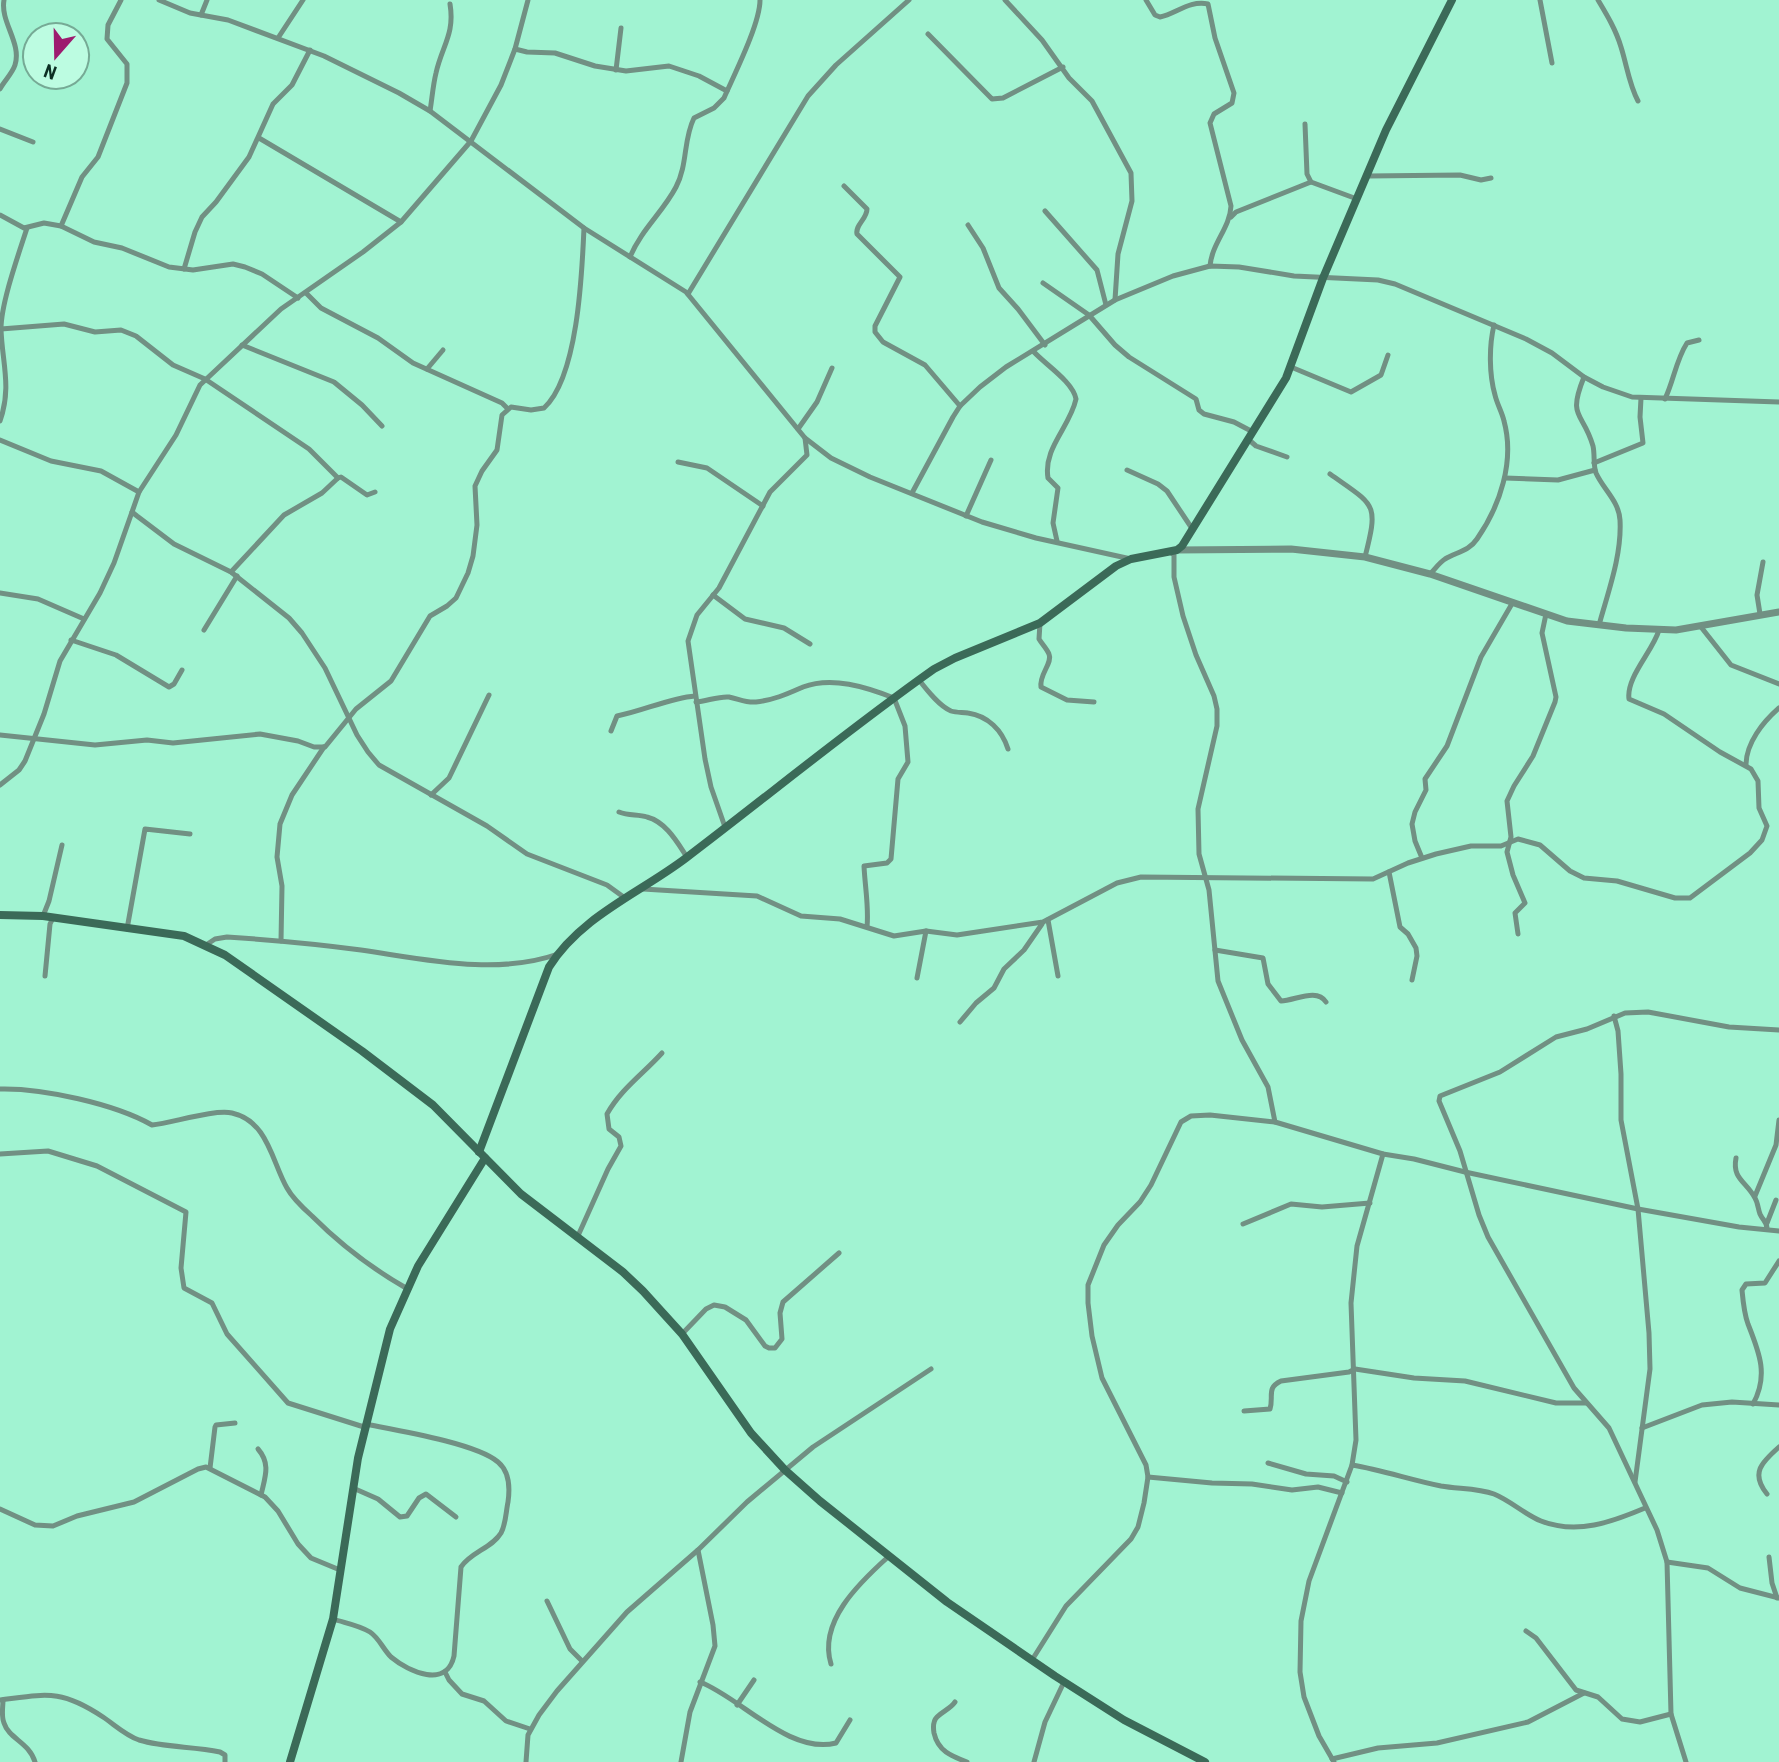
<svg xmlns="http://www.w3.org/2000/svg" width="1779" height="1762" font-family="'Roboto Condensed',sans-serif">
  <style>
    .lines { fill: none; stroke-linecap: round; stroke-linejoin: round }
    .minor { stroke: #719083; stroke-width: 5 }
    .tertiary { stroke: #719083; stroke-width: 7 }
    .secondary { stroke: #3b6a58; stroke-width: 8 }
  </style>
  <rect width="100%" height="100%" fill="#a1f3d2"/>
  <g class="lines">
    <g class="minor">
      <path d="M 159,0 L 190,13 L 228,20 L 324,56 L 399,93 L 430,111 L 584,228 L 686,292 L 805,438 L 831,458 L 870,477 L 982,522 L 1036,538 L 1131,559"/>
      <path d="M 1005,0 L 1042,40 L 1069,78 L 1092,101 L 1131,173 L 1132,201 L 1118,254 L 1115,300"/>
      <path d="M 1146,0 L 1155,15 L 1160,17 C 1176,14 1189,0 1208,4 L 1215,38 L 1234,93 L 1232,103 L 1214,114 L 1210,123 L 1231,206 C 1230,228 1212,243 1210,266"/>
      <path d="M 1540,0 L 1552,63"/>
      <path d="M 1598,0 C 1607,15 1616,30 1621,47 C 1627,66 1629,84 1638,101"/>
      <path d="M 201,15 L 207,0"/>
      <path d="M 928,34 L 992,99 L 1003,98 L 1063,67"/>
      <path d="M 278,38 L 303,0"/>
      <path d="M 515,49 L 527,52 L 555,53 L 595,66 L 626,71 L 669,66 L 699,76 L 727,91"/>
      <path d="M 616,70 L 621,28"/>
      <path d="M 0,89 C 4,81 12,74 15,65 C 22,43 0,22 4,0"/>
      <path d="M 430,111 C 432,99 433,85 436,73 C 442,46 455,34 450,4"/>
      <path d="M 1305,124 L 1307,174 L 1311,182 L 1357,199"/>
      <path d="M 0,129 L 33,142"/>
      <path d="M 259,138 L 401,222"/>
      <path d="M 1368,176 L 1460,175 L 1481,180 L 1491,178"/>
      <path d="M 844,186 L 867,209 C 867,219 855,225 857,234 L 900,277 L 875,326 L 875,332 L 883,342 L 925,365 L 960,406"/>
      <path d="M 1045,211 L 1097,270 L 1106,305"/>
      <path d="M 0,215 L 24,228 L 44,223 L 61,226 L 94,242 L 122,248 L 169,267 L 193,270 L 233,264 L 245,267 L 262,274 L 298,298"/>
      <path d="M 1231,217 L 1236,212 L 1311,182"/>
      <path d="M 968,225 L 983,248 L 999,288 L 1018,309 L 1045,345"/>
      <path d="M 61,226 L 82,177 L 98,157 L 127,83 L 127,64 L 107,39 L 108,25 L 121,0"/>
      <path d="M 630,257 C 641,230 663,212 676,187 C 688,164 683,140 694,118 L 714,108 L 724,98 C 734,75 760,24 760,0"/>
      <path d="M 184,269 L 195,232 L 202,217 L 216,202 L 249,157 L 273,104 L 292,85 L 310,50"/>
      <path d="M 1043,283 L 1089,315 L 1115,345 L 1129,357 L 1196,399 L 1199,410 L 1204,414 L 1234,422 L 1253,432"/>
      <path d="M 306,293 L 321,308 L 378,338 L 413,363 L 502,403 L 507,408"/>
      <path d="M 688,294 L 808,96 L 836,65 L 909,0"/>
      <path d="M 1,329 L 64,324 L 95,332 L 121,330 L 136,336 L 173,365 L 205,379 L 309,449 L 338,478"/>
      <path d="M 242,345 L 334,382 L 362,405 L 382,426"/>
      <path d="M 1034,352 C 1046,365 1073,382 1076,399 C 1070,427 1043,448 1048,478 L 1058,488 L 1053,523 L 1057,541"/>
      <path d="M 1291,367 L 1351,392 L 1381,375 L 1388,355"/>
      <path d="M 427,369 L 443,350"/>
      <path d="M 1584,377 C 1567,419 1583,411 1593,446 C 1595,455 1593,465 1596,473 C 1603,489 1619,501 1620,520 C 1622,555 1608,592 1599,625"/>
      <path d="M 1665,399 C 1674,380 1676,360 1687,343 L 1699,340"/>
      <path d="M 0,421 C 12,387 2,362 1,329 C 1,303 19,253 27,228"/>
      <path d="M 798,429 L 817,402 L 832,368"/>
      <path d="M 1248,439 L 1256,446 L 1287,457"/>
      <path d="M 0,440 L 51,461 L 101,471 L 139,492 L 132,512 L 137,516 L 174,544 L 231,572 L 289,618 L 302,633 L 325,668 L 357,735 L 368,752 L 379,765 L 487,826 L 527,854 L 607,885 L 625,898"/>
      <path d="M 678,462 L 707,468 L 763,506"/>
      <path d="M 1594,463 L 1643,443 L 1640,417 L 1641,398"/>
      <path d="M 1127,470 L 1158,484 L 1167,491 L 1193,530"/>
      <path d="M 1330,474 C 1375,506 1379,502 1365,557"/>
      <path d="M 1505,478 L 1558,480 L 1595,470"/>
      <path d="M 139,492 L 176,435 L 200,385 L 281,309 L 363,252 L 401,222 L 471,141 L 501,85 L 515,49 L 528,0"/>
      <path d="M 912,493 L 953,417 L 960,406 L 980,387 L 1006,367 L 1115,300 L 1173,276 L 1210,266 L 1239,267 L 1294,276 L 1378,280 L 1395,284 L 1526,339 L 1552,353 L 1584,377 L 1603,387 L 1632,397 L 1779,402"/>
      <path d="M 966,516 L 991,460"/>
      <path d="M 1169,551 L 1174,555 L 1174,577 L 1183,616 L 1196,655 L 1214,696 L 1217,709 L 1217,726 L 1198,809 L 1199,854 L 1209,890 L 1218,981 L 1242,1040 L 1268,1087 L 1275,1122"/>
      <path d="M 231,572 L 284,515 L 322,493 L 338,478 L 341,477 L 367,495 L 375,492"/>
      <path d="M 1430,574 C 1435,569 1439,563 1445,559 C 1457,552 1469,551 1477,539 C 1500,506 1515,461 1504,421 C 1502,412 1497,404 1495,395 C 1489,374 1489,346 1494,325"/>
      <path d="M 0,593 L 38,599 L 84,619"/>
      <path d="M 713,595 L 745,619 L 784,628 L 810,644"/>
      <path d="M 1760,614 L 1757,595 L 1763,562"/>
      <path d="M 1040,623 L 1039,639 C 1042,644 1047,649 1049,654 C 1053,663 1039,674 1041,687 L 1067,700 L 1094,702"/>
      <path d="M 1701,627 L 1731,665 L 1779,684"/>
      <path d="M 204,630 L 237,576"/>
      <path d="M 71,640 L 116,655 L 169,687 L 174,684 L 182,670"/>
      <path d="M 919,680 C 927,690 939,706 951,711 C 957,713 963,712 968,713 C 988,716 1002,730 1008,749"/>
      <path d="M 696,702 C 707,701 719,696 729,697 C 739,699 746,703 756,702 C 774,700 787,694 803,687 C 832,676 866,687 894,698 L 905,726 L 908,762 L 898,779 L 891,859 L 887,863 L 864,866 C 865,887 869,907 867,927"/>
      <path d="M 611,731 L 617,716 C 643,711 670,698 695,696"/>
      <path d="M 0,735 L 95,745 L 147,740 L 173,743 L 260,734 L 298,741 L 314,747 L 325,747 L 356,709 L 391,681 L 430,616 L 447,606 L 456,598 L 468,573 L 473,556 L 477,525 L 475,486 L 482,471 L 497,450 L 502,415 L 511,407 L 531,410 L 544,408 C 578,377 582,273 584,228"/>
      <path d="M 1746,765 C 1746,743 1763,722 1779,708"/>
      <path d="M 0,785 L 19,770 L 25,761 L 44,714 L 60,661 L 100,593 L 114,563 L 132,512"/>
      <path d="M 431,795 L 449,778 L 489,695"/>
      <path d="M 619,812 C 629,816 638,814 647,817 C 666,822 677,842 687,857"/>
      <path d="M 725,827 L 711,787 L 705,759 L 688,641 L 697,615 L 719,588 L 770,492 L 807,455 L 805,438"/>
      <path d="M 1422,858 L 1415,841 L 1412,824 L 1415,812 L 1426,790 L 1425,779 L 1447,746 L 1481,657 L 1513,602"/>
      <path d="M 1389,872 L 1400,927 L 1408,934 L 1416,948 L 1417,956 L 1412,980"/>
      <path d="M 643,889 L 757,896 L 801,916 L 840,919 L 894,936 L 926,931 L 957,935 L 1043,922 L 1117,883 L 1141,877 L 1373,879 L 1408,863 L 1436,854 L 1471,846 L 1501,846 L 1518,839 L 1540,845 L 1570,871 L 1584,878 L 1617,881 L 1675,898 L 1690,898 L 1750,853 L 1762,840 L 1767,826 L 1759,808 L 1758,781 L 1751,769 L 1720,752 L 1664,714 L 1629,699 C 1626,677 1653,651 1659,630"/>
      <path d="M 43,916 L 49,901 L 62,845"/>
      <path d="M 1048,920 L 1058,976"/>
      <path d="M 127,929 L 145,829 L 190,834"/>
      <path d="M 1518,934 L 1515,913 L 1525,903 L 1513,875 L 1507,852 L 1511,837 L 1507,801 L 1514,786 L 1533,756 L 1555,702 L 1556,697 L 1542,633 L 1546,614"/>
      <path d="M 281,941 L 282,886 L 277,857 L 280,824 L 292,795 L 324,747"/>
      <path d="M 206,945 L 215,939 L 227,937 C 272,940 317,944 361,950 C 424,959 496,976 558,954"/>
      <path d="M 1215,950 L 1263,958 L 1268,984 L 1281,1001 C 1296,1000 1317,988 1326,1002"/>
      <path d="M 45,976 L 50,924 L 53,918"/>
      <path d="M 917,978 L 926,931"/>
      <path d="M 1614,1016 L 1618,1031 L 1621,1074 L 1621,1120 L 1638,1209 L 1649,1333 L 1650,1369 L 1635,1482"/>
      <path d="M 960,1022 L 976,1003 L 994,988 L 1004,969 L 1024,950 L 1042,924"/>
      <path d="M 0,1089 C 43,1088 115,1104 152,1125 C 172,1123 214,1109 232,1113 C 268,1121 272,1162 287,1188 C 293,1199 303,1208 312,1216 C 341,1245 371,1268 406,1288"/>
      <path d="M 0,1154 L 48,1151 L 97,1166 L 186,1212 L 181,1268 L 184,1288 L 212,1303 L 227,1334 L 288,1403 L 364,1427"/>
      <path d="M 1736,1158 C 1732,1179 1746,1181 1755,1198 C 1758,1203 1758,1209 1760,1214 C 1763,1221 1767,1221 1767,1229"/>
      <path d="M 1755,1196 L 1776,1145 L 1779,1120"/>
      <path d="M 1767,1223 L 1776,1200"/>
      <path d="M 1243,1224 L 1291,1204 L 1322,1207 L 1370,1203"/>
      <path d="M 577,1238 L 608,1169 L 621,1146 L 619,1137 L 609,1129 L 607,1114 C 621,1089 643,1074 662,1053"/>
      <path d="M 682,1334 L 706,1309 L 714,1305 L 725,1307 L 746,1320 L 765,1346 L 769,1348 L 775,1348 L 782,1339 L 780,1313 L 783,1302 L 839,1253"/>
      <path d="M 1753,1404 C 1769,1375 1759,1352 1748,1324 C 1744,1313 1743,1301 1742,1290 L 1746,1284 L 1765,1283 L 1779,1261"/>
      <path d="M 1244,1411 L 1270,1409 C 1274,1396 1266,1388 1281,1381 L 1349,1372 L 1355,1369 L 1414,1378 L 1465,1381 L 1556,1403 L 1586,1403"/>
      <path d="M 1642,1428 L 1702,1405 L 1732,1402 L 1779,1405"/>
      <path d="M 258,1449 C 271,1464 265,1477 261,1495"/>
      <path d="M 1268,1463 L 1306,1474 L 1334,1476 L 1347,1482"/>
      <path d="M 1352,1465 C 1382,1470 1411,1480 1441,1486 C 1458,1489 1478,1488 1494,1494 C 1511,1501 1524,1514 1541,1521 C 1577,1535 1612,1522 1645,1508"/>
      <path d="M 210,1468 L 215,1427 L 216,1425 L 235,1423"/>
      <path d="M 1148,1477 L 1212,1483 L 1252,1484 L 1292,1490 L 1318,1487 L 1342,1493"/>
      <path d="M 353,1488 L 378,1499 L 400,1517 L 407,1516 L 419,1498 L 426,1494 L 456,1517"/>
      <path d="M 1767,1494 C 1750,1473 1762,1462 1779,1447"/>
      <path d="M 0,1509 L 35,1525 L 53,1526 L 77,1516 L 134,1502 L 198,1469 L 206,1467 L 265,1497 L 278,1511 L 298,1544 L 311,1558 L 340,1570"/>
      <path d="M 1769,1557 L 1772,1583 L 1777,1598"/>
      <path d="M 1667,1562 L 1708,1568 L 1740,1588 L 1779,1598"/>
      <path d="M 547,1601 L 570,1649 L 582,1661"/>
      <path d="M 333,1619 C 345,1623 359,1625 370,1632 C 379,1638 383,1649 391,1657 C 409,1672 447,1689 454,1656 L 461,1567 C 471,1552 492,1548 501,1533 C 506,1524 506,1511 508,1502 C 510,1488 509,1471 498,1462 C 476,1443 395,1430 365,1424"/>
      <path d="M 1526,1631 L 1536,1638 L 1576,1690 L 1598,1697 L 1622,1719 L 1640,1722 L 1671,1714"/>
      <path d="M 1032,1660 L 1066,1606 L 1131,1539 L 1138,1527 L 1144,1503 L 1148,1477 L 1146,1465 L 1102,1378 L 1092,1336 L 1088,1303 L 1088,1285 L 1104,1245 L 1118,1225 L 1140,1202 L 1151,1185 L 1181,1122 L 1191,1116 L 1210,1115 L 1275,1122 L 1383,1154 L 1414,1159 L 1465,1172 L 1638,1209 L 1739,1227 L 1779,1231"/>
      <path d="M 831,1664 C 818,1622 859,1583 888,1557"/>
      <path d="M 445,1672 L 449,1680 L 462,1694 L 484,1701 L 506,1721 L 530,1729"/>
      <path d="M 700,1682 C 740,1697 789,1755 836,1743 L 850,1720"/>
      <path d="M 0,1700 C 47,1694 61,1689 103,1717 C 115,1725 125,1735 139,1740 C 166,1748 193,1746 220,1752 L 225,1755 L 225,1762"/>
      <path d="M 3,1700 C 3,1707 1,1716 4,1723 C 9,1739 29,1742 35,1762"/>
      <path d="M 955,1702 C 950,1709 943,1711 937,1717 C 933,1721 933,1727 934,1733 C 938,1751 951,1756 967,1762"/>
      <path d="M 737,1705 L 754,1680"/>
      <path d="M 1332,1759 L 1378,1748 L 1437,1743 L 1528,1722 L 1584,1693"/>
      <path d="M 526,1762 L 528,1735 L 539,1715 L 557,1691 L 627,1612 L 698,1550 L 747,1502 L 813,1447 L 931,1369"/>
      <path d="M 681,1762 L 690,1712 L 715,1646 L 713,1625 L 698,1550"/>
      <path d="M 1034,1762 L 1045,1722 L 1064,1682"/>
      <path d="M 1334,1762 L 1319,1736 L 1304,1697 L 1300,1672 L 1301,1621 L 1309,1581 L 1352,1465 L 1356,1440 L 1351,1303 L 1357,1246 L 1383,1154"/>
      <path d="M 1686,1762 L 1671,1714 L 1667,1562 L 1657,1530 L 1609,1428 L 1574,1388 L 1488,1237 L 1479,1215 L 1460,1151 L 1439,1101 L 1440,1096 L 1500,1072 L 1556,1037 L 1587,1029 L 1625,1013 L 1648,1012 L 1729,1027 L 1779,1030"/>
    </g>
    <path class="tertiary" d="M 1177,550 L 1291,549 L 1365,557 L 1430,574 L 1567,621 L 1626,628 L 1676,630 L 1779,612"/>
    <g class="secondary">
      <path d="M 0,915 L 43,916 L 184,936 L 225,955 L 362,1051 L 433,1105 L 521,1194 L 623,1272 L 643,1291 L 682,1334 L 751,1433 L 785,1470 L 820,1501 L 947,1602 L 1055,1676 L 1124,1720 L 1205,1762"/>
      <path d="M 479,1152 L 549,967 C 581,916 640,893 686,858 C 769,795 849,729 934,669 L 955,658 L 1040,623 L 1116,566 L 1131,559 L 1177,550 L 1182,546 L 1286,378 L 1323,278 L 1386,130 L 1452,0"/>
      <path d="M 290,1762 L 333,1619 L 358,1458 L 390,1329 L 418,1266 L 485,1158"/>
    </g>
  </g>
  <g transform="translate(56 56) rotate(200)"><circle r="33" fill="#bcfce1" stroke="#76aa95" stroke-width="2"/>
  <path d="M0-5L12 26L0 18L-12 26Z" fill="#9d1b6f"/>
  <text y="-10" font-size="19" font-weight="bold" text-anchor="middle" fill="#0c2f23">N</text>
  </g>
</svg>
